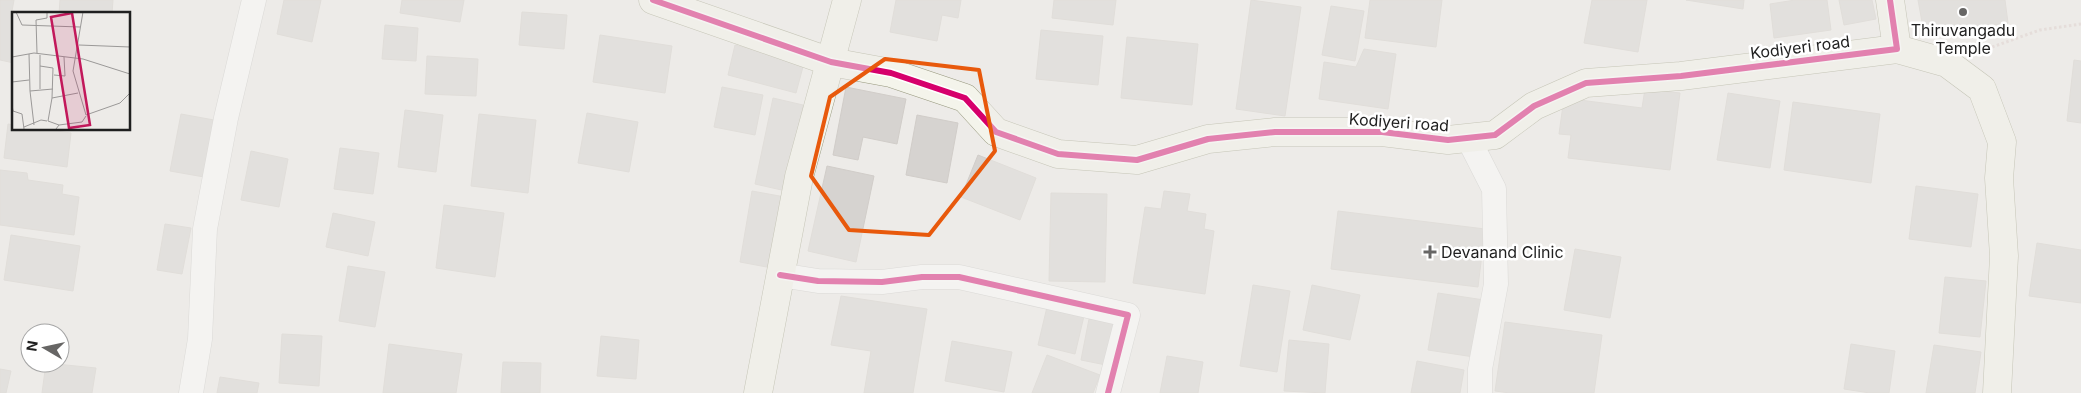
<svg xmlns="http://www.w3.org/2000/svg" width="2081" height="393" font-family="Inter,sans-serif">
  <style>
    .building { fill: #d6d3d0; stroke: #d1cdc9 }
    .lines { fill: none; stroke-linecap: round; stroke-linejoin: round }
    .street-casing { stroke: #c6c5c4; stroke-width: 25 }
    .secondary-casing { stroke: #97987e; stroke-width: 29 }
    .path { stroke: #dbccca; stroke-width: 3; stroke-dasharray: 2.5 2.5; stroke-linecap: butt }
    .street { stroke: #fcfcfc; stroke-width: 24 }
    .secondary { stroke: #f4f4eb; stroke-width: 28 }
    .cycleway-casing { stroke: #fff; stroke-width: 9 }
    .cycleway { stroke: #d6006c; stroke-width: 6 }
    .marked { fill: none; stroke: #e8590c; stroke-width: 4; stroke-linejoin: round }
    .poi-dot { fill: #676665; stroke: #fff; stroke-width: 2 }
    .labels { text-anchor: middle; stroke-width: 5; stroke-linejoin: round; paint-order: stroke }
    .poi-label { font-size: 16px; fill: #1f1f1f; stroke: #fff }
    .street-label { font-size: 16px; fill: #1f1f1f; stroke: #fff }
    .inset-road { fill: none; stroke: #9b9998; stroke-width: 1 }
    .view { fill: #c2185b; fill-opacity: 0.15; stroke: #c2185b; stroke-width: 2.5 }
    .inset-edge { fill: none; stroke: #1f1f1f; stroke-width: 2.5 }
  </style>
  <rect width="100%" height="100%" fill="#edebe8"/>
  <g class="building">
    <path d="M 0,0 L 14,0 L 12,11 L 30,14 L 14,14 L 14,63 L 0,60 Z"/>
    <path d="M 60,0 L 113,0 L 112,14 L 59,14 Z"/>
    <path d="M 284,0 L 321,0 L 312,42 L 277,34 Z"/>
    <path d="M 402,0 L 464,0 L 460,22 L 400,13 Z"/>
    <path d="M 896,0 L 961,0 L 958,18 L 942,15 L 937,41 L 890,32 Z"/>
    <path d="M 1054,0 L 1116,0 L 1113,25 L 1052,18 Z"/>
    <path d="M 1251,0 L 1301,7 L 1285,116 L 1236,109 Z"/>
    <path d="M 1370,0 L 1442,0 L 1436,47 L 1365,38 Z"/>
    <path d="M 1592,0 L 1647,0 L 1638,52 L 1584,43 Z"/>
    <path d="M 1686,0 L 1744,0 L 1743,9 Z"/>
    <path d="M 1795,0 L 1827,0 L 1831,30 L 1774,38 L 1770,4 Z"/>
    <path d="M 1839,0 L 1872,0 L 1876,19 L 1844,25 Z"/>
    <path d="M 1918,0 L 2005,0 L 2008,23 L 1924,33 Z"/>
    <path d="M 1331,6 L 1364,11 L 1355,61 L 1322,55 Z"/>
    <path d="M 522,12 L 567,15 L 564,49 L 519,45 Z"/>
    <path d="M 385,25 L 418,28 L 416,61 L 382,59 Z"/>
    <path d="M 1041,30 L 1103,36 L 1098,85 L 1036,79 Z"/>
    <path d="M 600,35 L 672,46 L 665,93 L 593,82 Z"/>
    <path d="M 1127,37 L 1198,44 L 1192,105 L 1121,98 Z"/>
    <path d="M 735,45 L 804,63 L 796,93 L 728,75 Z"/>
    <path d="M 1364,49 L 1396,54 L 1388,109 L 1319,99 L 1324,62 L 1356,67 Z"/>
    <path d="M 427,56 L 478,59 L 476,96 L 425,94 Z"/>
    <path d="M 2074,60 L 2081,61 L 2081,123 L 2067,121 Z"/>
    <path d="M 722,87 L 763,95 L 755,135 L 714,127 Z"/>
    <path d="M 846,87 L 906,99 L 897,144 L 863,137 L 858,160 L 833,155 Z"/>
    <path d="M 1645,89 L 1680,93 L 1670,170 L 1568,158 L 1571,135 L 1559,134 L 1564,98 L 1642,108 Z"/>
    <path d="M 1728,93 L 1780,101 L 1770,168 L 1717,160 Z"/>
    <path d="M 773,98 L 803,105 L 786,191 L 755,184 Z"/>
    <path d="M 1793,102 L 1880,114 L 1871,183 L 1784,170 Z"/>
    <path d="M 405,110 L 443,115 L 436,172 L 398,167 Z"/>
    <path d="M 587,113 L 638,122 L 629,172 L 578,163 Z"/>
    <path d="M 181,114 L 214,120 L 204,177 L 170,171 Z"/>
    <path d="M 479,114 L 536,120 L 528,193 L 471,186 Z"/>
    <path d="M 917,115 L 958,123 L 947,183 L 906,175 Z"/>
    <path d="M 8,124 L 14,125 L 14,129 L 41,129 L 71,133 L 67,167 L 4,158 Z"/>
    <path d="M 340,148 L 379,153 L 373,194 L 334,189 Z"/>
    <path d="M 251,151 L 288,159 L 279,207 L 241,200 Z"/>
    <path d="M 978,155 L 1036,178 L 1020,220 L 961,197 Z"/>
    <path d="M 827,166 L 874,176 L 856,262 L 808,251 Z"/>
    <path d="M 0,170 L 27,173 L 28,180 L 63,185 L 62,194 L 79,197 L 74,235 L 0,225 Z"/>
    <path d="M 1916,186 L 1978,194 L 1971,247 L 1909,239 Z"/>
    <path d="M 752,191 L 785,197 L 772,268 L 740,262 Z"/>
    <path d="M 1164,191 L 1190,194 L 1187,211 L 1206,214 L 1204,229 L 1214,231 L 1205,294 L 1133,283 L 1145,207 L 1161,209 Z"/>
    <path d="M 1051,193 L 1107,194 L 1105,282 L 1049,281 Z"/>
    <path d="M 444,205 L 504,213 L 495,277 L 436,268 Z"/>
    <path d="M 1338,211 L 1485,229 L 1478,287 L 1331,269 Z"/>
    <path d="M 333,213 L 375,222 L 368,256 L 326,247 Z"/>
    <path d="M 165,224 L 191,228 L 182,274 L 157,270 Z"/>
    <path d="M 11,235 L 80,246 L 73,291 L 4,280 Z"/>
    <path d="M 2037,243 L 2081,250 L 2081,303 L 2029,296 Z"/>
    <path d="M 1575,249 L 1621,257 L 1610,318 L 1564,310 Z"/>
    <path d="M 348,266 L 385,272 L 375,327 L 339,321 Z"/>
    <path d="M 1945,277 L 1986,281 L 1980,337 L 1939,333 Z"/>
    <path d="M 1253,285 L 1290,291 L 1277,372 L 1240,366 Z"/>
    <path d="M 1312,285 L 1360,295 L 1350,340 L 1303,330 Z"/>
    <path d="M 1438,293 L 1484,300 L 1474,357 L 1428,350 Z"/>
    <path d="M 841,296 L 927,309 L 913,393 L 864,393 L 871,351 L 831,345 Z"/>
    <path d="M 1047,307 L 1084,316 L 1075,354 L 1038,345 Z"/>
    <path d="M 1089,319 L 1114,323 L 1106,365 L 1081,360 Z"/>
    <path d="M 1505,322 L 1602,335 L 1594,393 L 1510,393 L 1495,391 Z"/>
    <path d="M 282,334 L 322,336 L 319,386 L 279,383 Z"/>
    <path d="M 601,336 L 639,340 L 636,379 L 597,376 Z"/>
    <path d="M 1289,340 L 1329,344 L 1325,393 L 1284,391 Z"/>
    <path d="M 952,341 L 1012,352 L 1004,392 L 945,381 Z"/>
    <path d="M 389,344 L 462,354 L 456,393 L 383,393 Z"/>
    <path d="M 1851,344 L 1895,351 L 1889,393 L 1870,393 L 1844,389 Z"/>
    <path d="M 1934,345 L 1981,352 L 1975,393 L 1926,393 Z"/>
    <path d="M 1047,355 L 1100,375 L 1093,393 L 1032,393 Z"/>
    <path d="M 1167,356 L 1203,362 L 1198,393 L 1160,393 Z"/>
    <path d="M 1417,361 L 1464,370 L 1460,393 L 1411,393 Z"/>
    <path d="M 503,362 L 541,363 L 540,393 L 501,393 Z"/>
    <path d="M 46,363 L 96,368 L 92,393 L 42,393 Z"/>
    <path d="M 0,369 L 11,371 L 6,393 L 0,393 Z"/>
    <path d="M 220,377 L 259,383 L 257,393 L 217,393 Z"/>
  </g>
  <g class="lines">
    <defs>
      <g id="street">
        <path d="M 1468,138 L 1494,189 L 1496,284 L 1480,369 L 1480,393"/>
        <path d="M 780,275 L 818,281 L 882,282 L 922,277 L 959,277 L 1128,315 L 1108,393"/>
        <path d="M 191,393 L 200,339 L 205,229 L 226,118 L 254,0"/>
      </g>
      <g id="secondary">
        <path d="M 653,0 L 831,62 L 891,73 L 965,98 L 996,132 L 1058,154 L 1137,160 L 1208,139 L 1275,132 L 1382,132 L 1448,140 L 1495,135 L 1534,106 L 1586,83 L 1681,76 L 1897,49 L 1890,0"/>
        <path d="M 1897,49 L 1947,63 L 1982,89 L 2002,142 L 1999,178 L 2004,256 L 1997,393"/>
        <path d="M 758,393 L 799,177 L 847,0"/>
      </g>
    </defs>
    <use href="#street" class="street-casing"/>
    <use href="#secondary" class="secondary-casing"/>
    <path class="path" d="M 1978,52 L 2040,30 L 2081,24"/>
    <use href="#street" class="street"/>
    <use href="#secondary" class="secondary"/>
    <defs>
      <g id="cycleway">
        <path d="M 653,0 L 831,62 L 891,73 L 965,98 L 996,132 L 1058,154 L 1137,160 L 1208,139 L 1275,132 L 1382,132 L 1448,140 L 1495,135 L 1534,106 L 1586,83 L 1681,76 L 1897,49 L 1890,0"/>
        <path d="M 780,275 L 818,281 L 882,282 L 922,277 L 959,277 L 1128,315 L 1108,393"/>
      </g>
    </defs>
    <use href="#cycleway" class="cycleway-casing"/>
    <use href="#cycleway" class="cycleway"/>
  </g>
  <path d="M0 0H2081V393H0ZM 885,59 L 979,70 L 995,151 L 929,235 L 849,230 L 811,176 L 830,97 Z" fill="#edebe8" fill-opacity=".55" fill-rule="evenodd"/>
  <path class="marked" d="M 885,59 L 979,70 L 995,151 L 929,235 L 849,230 L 811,176 L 830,97 Z"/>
  <g class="poi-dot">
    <circle cx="1963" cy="12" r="5"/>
    <path d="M1427.5 244.5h5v5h5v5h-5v5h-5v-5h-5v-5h5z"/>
  </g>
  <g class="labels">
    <g class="poi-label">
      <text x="1963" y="36">Thiruvangadu<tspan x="1963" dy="18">Temple</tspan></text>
      <text x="1441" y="258" text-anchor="start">Devanand Clinic</text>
    </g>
    <g class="street-label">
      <text transform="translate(1800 47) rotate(-7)" y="6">Kodiyeri road</text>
      <text transform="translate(1399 122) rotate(4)" y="6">Kodiyeri road</text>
    </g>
  </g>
  <g transform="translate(12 12)">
    <rect width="118" height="118" fill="#edebe8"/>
    <path class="inset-road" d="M 4,0 L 10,13 L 68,15M 71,0 L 61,59 L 74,103 L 108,91 L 118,81M 67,33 L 118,35M 25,41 L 24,8 L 35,6 L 35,0M 17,42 L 18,79 L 41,77M 28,43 L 28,54 L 41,56 L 40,86M 0,45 L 22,41 L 71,47 L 118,62M 28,54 L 28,77M 42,63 L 53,64 L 52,45M 0,70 L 17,68M 18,79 L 22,113M 0,93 L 1,99 L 10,102 L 12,117M 47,113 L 36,109 L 40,86 L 66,81M 12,115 L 29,108 L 35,109M 44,117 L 47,113 L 70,110 L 74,104"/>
    <path class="view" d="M 60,1 L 78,113 L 57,116 L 39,5 Z"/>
    <rect width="118" height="118" class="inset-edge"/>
  </g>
  <g transform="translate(45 348) rotate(279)"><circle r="24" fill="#ffffff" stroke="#a5a5a5"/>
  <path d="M0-4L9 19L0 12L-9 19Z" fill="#676665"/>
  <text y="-8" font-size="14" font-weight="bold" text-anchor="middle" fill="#1f1f1f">N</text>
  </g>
</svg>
